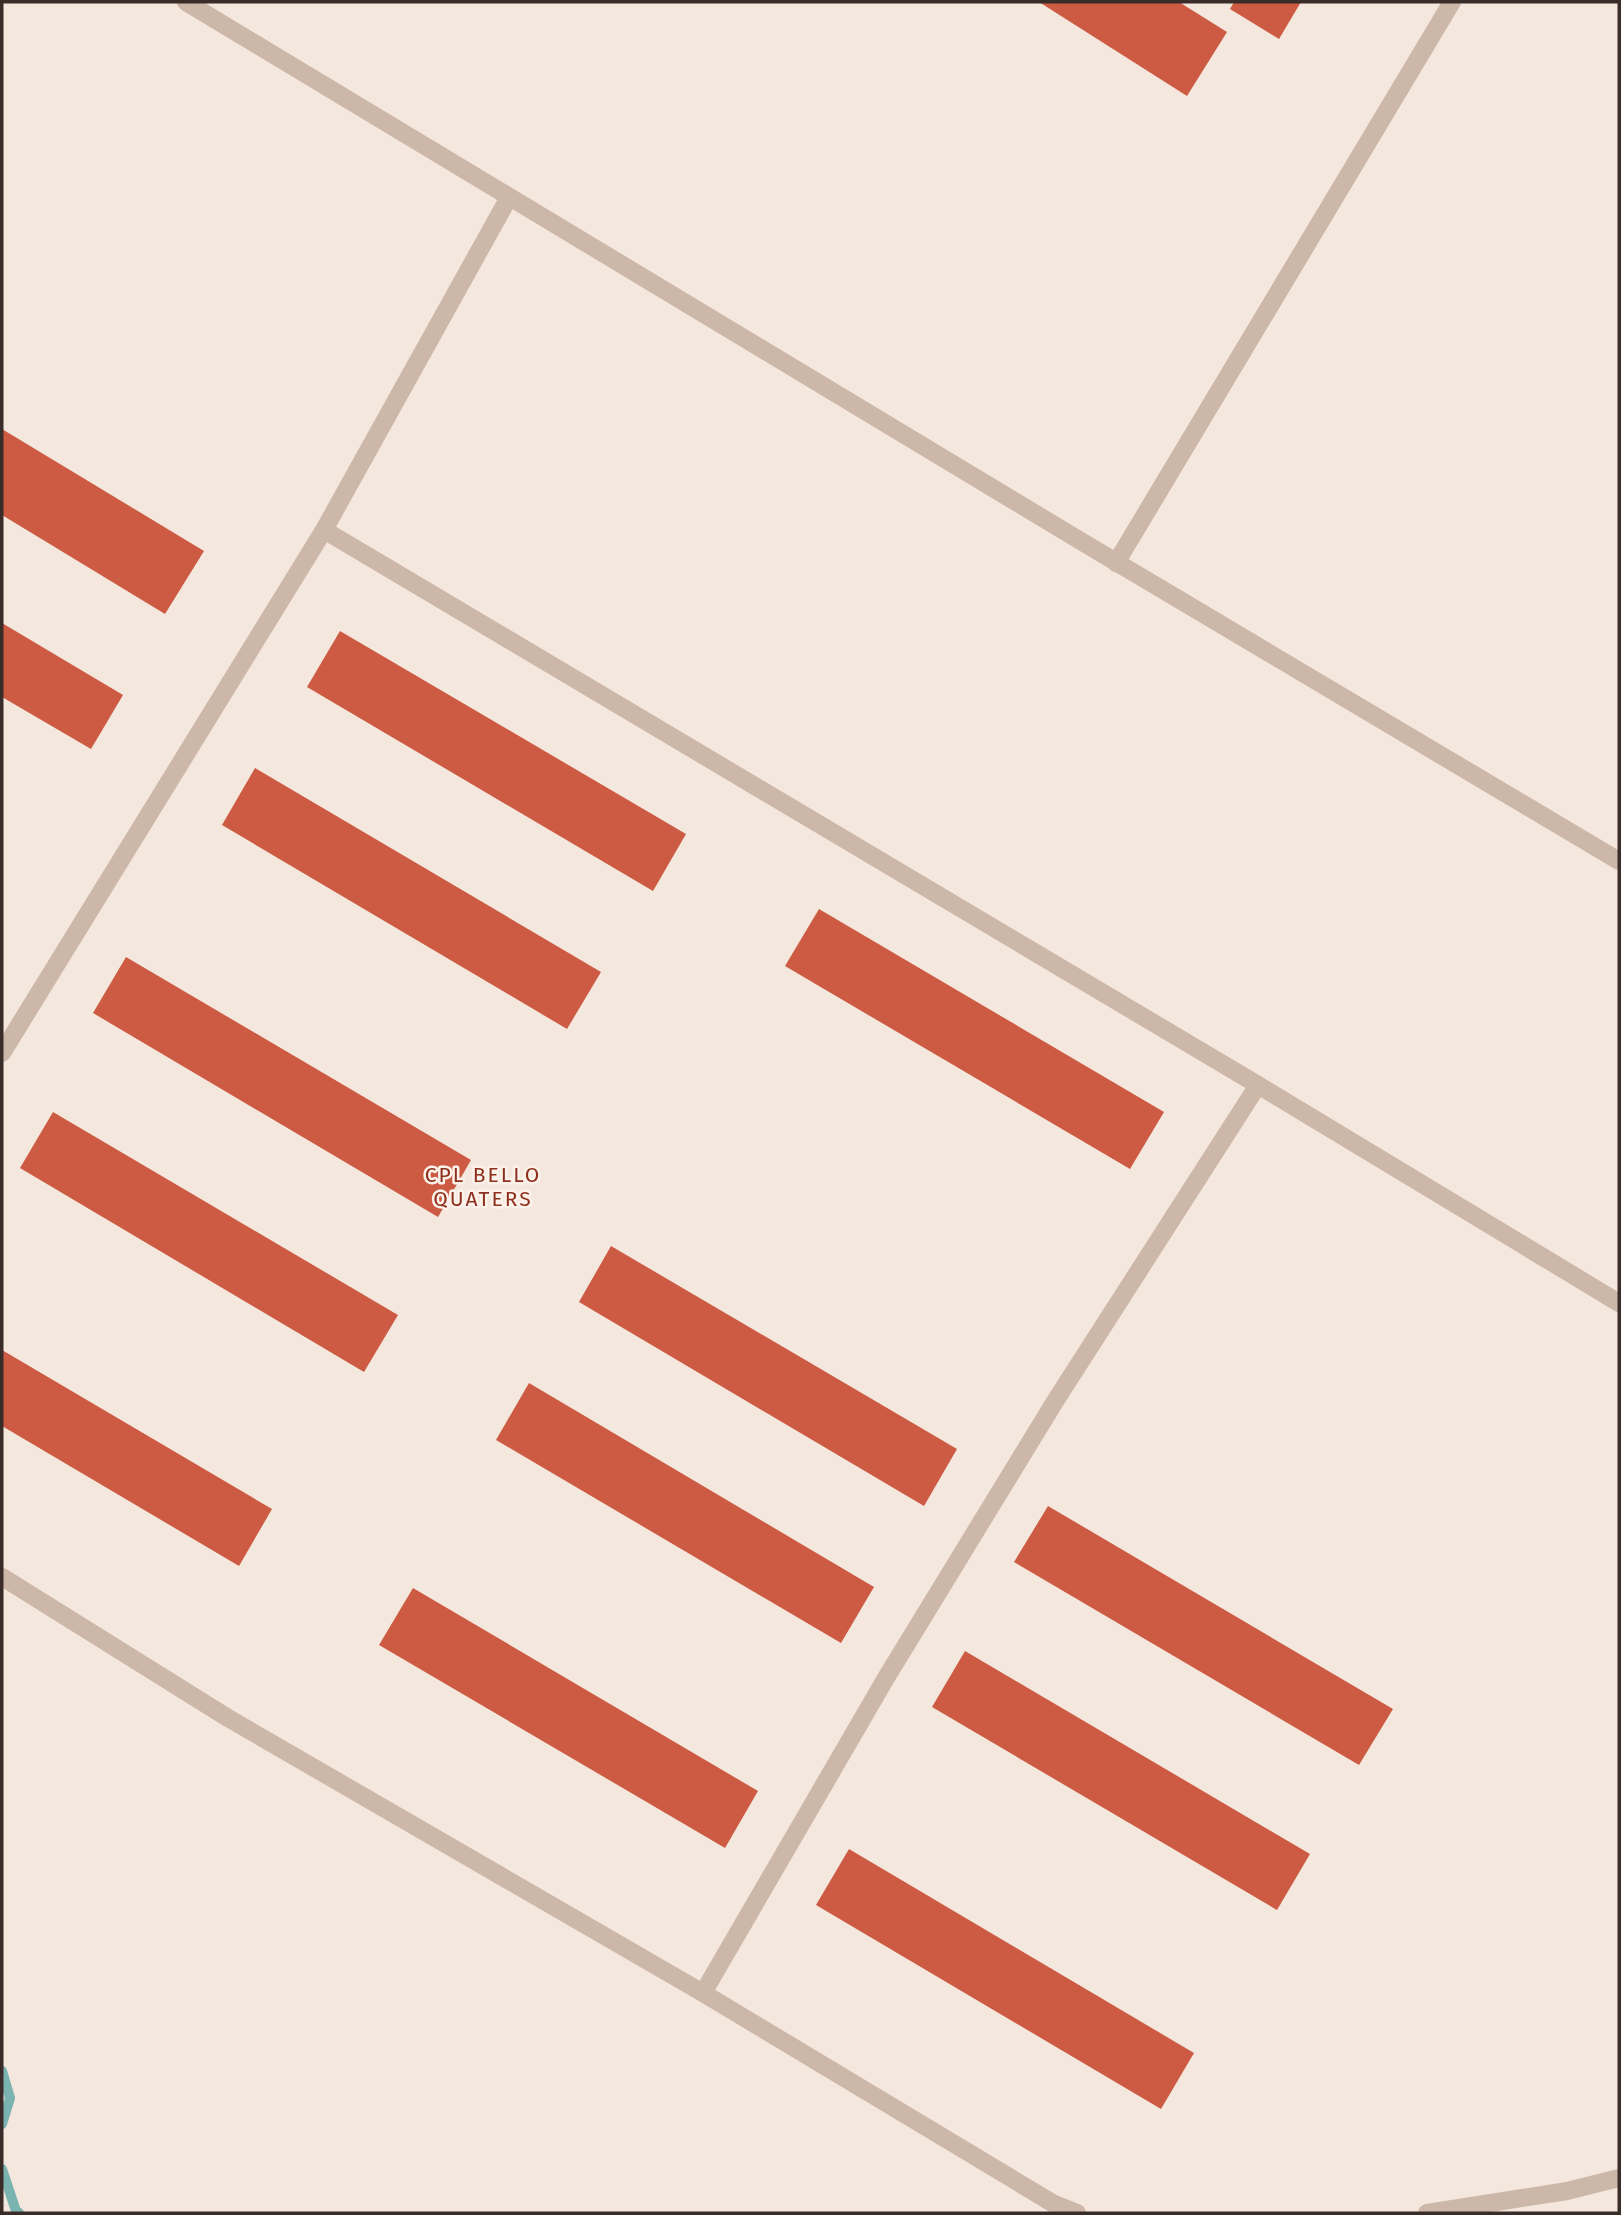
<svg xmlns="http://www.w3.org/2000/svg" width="1621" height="2215" font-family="'Fira Sans',sans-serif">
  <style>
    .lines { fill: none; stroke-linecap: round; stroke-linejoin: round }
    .stream { stroke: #7bb3b1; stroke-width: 10 }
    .building { fill: #cd5b43 }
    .minor { stroke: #cdb7a8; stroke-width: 18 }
    .labels { text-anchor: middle; stroke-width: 5; stroke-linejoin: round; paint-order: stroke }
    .neighbourhood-label { font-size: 21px; letter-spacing: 2px; fill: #8e301d; stroke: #fbf2eb }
  </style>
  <rect width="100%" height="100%" fill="#f4e8de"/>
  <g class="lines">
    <g class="stream">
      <path d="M 2,2071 L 10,2098 L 2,2124"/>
      <path d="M 2,2169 L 16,2211 L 19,2213"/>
    </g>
  </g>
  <g class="building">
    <path d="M 1039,2 L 1179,2 L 1227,32 L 1187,96 Z"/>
    <path d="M 1234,2 L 1301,2 L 1279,39 L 1230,9 Z"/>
    <path d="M 2,429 L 204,551 L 165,614 L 2,515 Z"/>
    <path d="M 2,623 L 123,695 L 91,749 L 2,697 Z"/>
    <path d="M 340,631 L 686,834 L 653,891 L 307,687 Z"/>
    <path d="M 255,768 L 601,972 L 567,1029 L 222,825 Z"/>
    <path d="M 819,909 L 1164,1112 L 1130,1169 L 785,966 Z"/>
    <path d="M 126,957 L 471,1160 L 438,1217 L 93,1013 Z"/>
    <path d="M 53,1112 L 398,1315 L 364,1372 L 20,1168 Z"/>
    <path d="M 611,1246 L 957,1449 L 924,1506 L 579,1302 Z"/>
    <path d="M 2,1350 L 272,1509 L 239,1566 L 2,1426 Z"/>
    <path d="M 529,1383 L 874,1587 L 841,1643 L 496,1440 Z"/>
    <path d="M 1048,1506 L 1393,1709 L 1359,1765 L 1014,1562 Z"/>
    <path d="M 413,1588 L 758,1791 L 725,1848 L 379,1645 Z"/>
    <path d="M 965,1651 L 1310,1854 L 1277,1910 L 932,1707 Z"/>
    <path d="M 849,1849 L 1194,2053 L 1161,2109 L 816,1905 Z"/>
  </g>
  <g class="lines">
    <g class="minor">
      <path d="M 186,2 C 661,292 1140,577 1619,861"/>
      <path d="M 324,530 L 1258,1085 L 1619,1303"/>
      <path d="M 1116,563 L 1452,2"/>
      <path d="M 2,1053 L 324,530 L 508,199"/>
      <path d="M 2,1577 L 228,1718 L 703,1993 L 1054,2204 L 1077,2213"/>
      <path d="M 703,1993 L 886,1678 L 1054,1403 L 1258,1085"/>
      <path d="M 1427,2213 L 1567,2191 L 1619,2178"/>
    </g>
  </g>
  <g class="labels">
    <g class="neighbourhood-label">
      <text x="483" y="1182">CPL BELLO<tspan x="483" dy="24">QUATERS</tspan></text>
    </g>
  </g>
  <rect width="1621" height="2215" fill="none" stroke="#3a2d29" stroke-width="7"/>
</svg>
